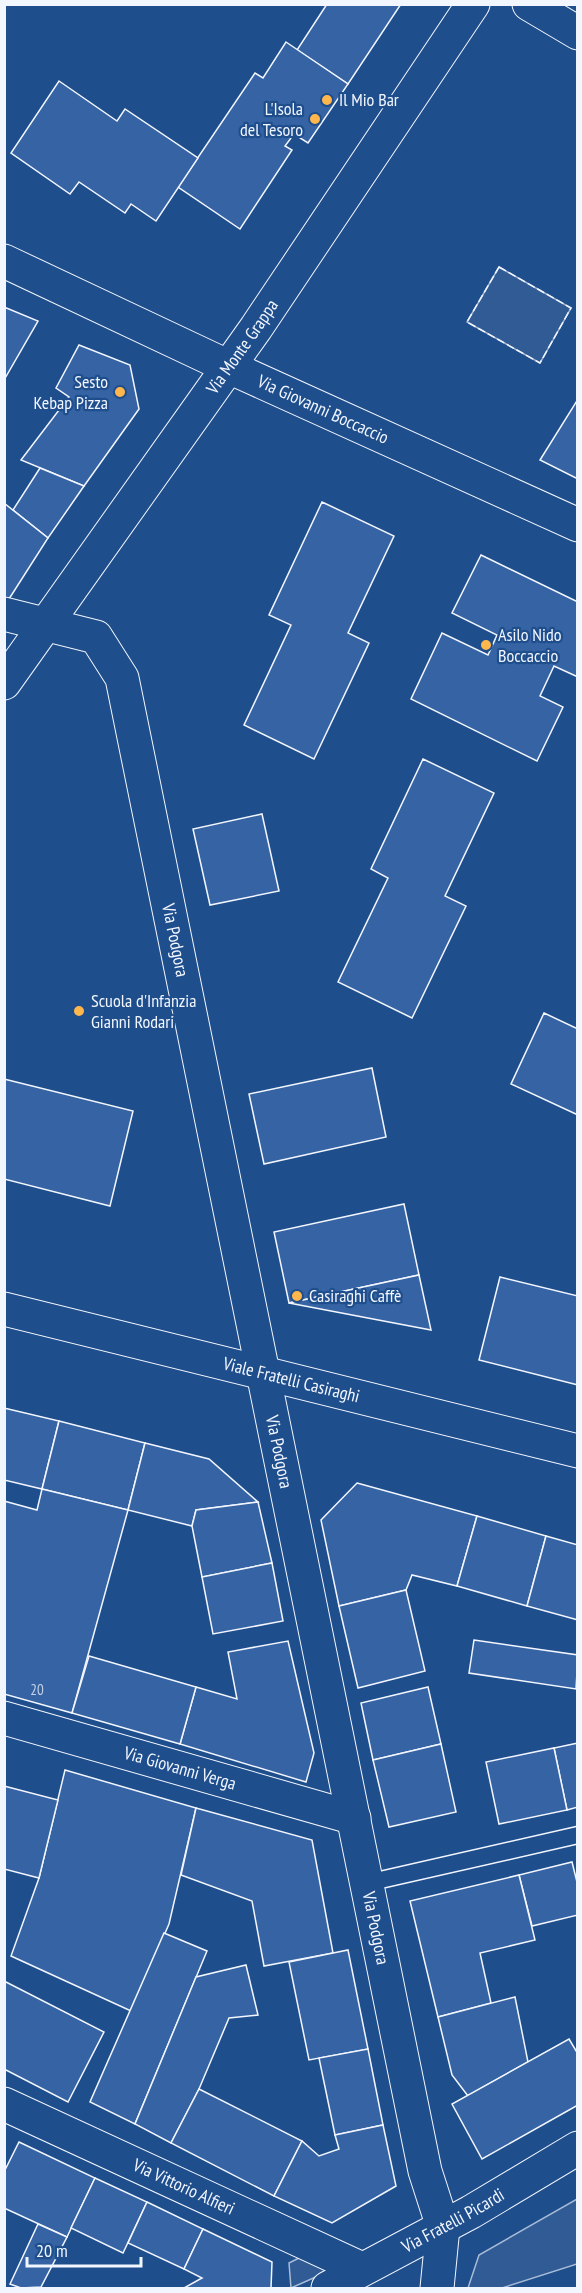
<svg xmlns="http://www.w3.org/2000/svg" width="582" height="2293" font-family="'PT Sans Narrow',sans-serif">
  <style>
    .built { fill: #305b95; stroke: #a8bbd7; stroke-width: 1.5 }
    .building { fill: #3563a3; stroke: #f2f6ff; stroke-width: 1.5 }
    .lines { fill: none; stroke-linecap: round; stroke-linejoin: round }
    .service-casing { stroke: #f2f6ff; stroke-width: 19 }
    .minor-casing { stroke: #f2f6ff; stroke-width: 35 }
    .tertiary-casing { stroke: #f2f6ff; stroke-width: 35 }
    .secondary-casing { stroke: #f2f6ff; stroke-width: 35 }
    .service { stroke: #1f4e8c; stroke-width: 16 }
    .minor { stroke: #1f4e8c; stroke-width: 33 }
    .tertiary { stroke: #1f4e8c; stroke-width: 33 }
    .secondary { stroke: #1f4e8c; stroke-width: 33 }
    .fence { stroke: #f2f6ff; stroke-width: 1.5; stroke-dasharray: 8 3; stroke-linecap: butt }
    .poi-dot { fill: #ffb74d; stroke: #1f4e8c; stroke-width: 2 }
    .labels { text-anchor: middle; stroke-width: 4.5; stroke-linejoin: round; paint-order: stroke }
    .number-label { font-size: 15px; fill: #c3d1e8 }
    .poi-label { font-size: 18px; fill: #f2f6ff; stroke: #1f4e8c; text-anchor: start }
    .street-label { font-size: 18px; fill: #f2f6ff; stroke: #1f4e8c }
  </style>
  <rect width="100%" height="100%" fill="#1f4e8c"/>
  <g class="built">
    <path d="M 499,267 L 571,308 L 540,363 L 467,322 Z"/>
    <path d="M 577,2199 L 577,2264 L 502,2288 L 468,2288 L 479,2255 Z"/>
    <path d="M 313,2251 L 336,2268 L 291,2288 L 289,2263 Z"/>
  </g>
  <g class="building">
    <path d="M 327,4 L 401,4 L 348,84 L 297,50 Z"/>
    <path d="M 286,42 L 348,84 L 308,143 L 294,134 L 285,146 L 292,150 L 240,229 L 178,187 L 255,73 L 263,78 Z"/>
    <path d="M 59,81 L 117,121 L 125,109 L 198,158 L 156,221 L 131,204 L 125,213 L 79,182 L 70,194 L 11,153 Z"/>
    <path d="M 4,307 L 38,321 L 4,380 Z"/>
    <path d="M 79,345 L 130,365 L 139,409 L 84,486 L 21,460 L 69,397 L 56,388 Z"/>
    <path d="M 578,399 L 578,479 L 540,460 Z"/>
    <path d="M 40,468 L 84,486 L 48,538 L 13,510 Z"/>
    <path d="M 322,502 L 394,536 L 348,633 L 369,643 L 314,759 L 244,725 L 291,625 L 269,615 Z"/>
    <path d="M 4,503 L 48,538 L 9,599 L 4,597 Z"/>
    <path d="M 481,555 L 578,602 L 578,677 L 554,666 L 540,696 L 563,707 L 537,761 L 411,699 L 442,633 L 488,655 L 497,635 L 452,613 Z"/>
    <path d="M 423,759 L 494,793 L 445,896 L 466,906 L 412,1018 L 338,982 L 388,878 L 371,869 Z"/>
    <path d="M 262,814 L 279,891 L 210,905 L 193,829 Z"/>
    <path d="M 544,1013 L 578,1029 L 578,1115 L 511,1084 Z"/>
    <path d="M 372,1068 L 386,1137 L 264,1164 L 249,1094 Z"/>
    <path d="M 4,1079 L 133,1111 L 110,1206 L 4,1179 Z"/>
    <path d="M 404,1204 L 419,1275 L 289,1303 L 274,1232 Z"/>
    <path d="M 419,1275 L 431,1330 L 289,1303 Z"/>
    <path d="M 500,1277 L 578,1296 L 578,1385 L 479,1360 Z"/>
    <path d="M 4,1408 L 59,1421 L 42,1489 L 4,1480 Z"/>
    <path d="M 59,1421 L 145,1443 L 128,1510 L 42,1489 Z"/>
    <path d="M 145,1443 L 209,1459 L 258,1502 L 196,1510 L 192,1526 L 128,1510 Z"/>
    <path d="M 357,1483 L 477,1516 L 457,1586 L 412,1575 L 406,1590 L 339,1606 L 321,1520 Z"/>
    <path d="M 42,1489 L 128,1510 L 72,1713 L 4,1694 L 4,1501 L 37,1510 Z"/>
    <path d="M 258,1502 L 272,1563 L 202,1577 L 192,1526 L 196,1510 Z"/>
    <path d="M 477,1516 L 546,1536 L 527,1606 L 457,1586 Z"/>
    <path d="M 546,1536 L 578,1545 L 578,1620 L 527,1606 Z"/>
    <path d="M 272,1563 L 283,1621 L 213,1634 L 202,1577 Z"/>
    <path d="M 406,1590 L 425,1671 L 358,1688 L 339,1606 Z"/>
    <path d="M 474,1640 L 578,1655 L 576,1689 L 469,1673 Z"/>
    <path d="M 288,1641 L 314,1753 L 306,1782 L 180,1744 L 196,1687 L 237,1699 L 228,1652 Z"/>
    <path d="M 89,1656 L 196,1687 L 180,1744 L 72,1713 Z"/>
    <path d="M 428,1687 L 441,1744 L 373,1760 L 361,1703 Z"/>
    <path d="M 578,1743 L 578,1807 L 567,1810 L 554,1748 Z"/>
    <path d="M 441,1744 L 456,1812 L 389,1827 L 373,1760 Z"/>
    <path d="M 554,1748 L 567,1810 L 499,1824 L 486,1762 Z"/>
    <path d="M 65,1770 L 196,1808 L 169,1924 L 131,2011 L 11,1956 L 39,1878 Z"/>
    <path d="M 4,1786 L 58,1800 L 39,1878 L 4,1869 Z"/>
    <path d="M 196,1808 L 312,1840 L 333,1953 L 264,1966 L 252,1901 L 181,1875 Z"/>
    <path d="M 572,1862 L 578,1886 L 578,1915 L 532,1926 L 519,1875 Z"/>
    <path d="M 519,1875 L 535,1940 L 480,1953 L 491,2003 L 438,2017 L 410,1901 Z"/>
    <path d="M 164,1933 L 207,1951 L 135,2124 L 90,2102 Z"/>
    <path d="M 348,1950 L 368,2049 L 309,2060 L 289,1962 Z"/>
    <path d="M 246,1965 L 258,2015 L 229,2018 L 199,2089 L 171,2143 L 135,2124 L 196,1977 Z"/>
    <path d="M 4,1981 L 104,2032 L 68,2102 L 4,2069 Z"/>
    <path d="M 515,1997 L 528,2062 L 468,2096 L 452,2075 L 438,2017 Z"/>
    <path d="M 569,2039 L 578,2054 L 578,2105 L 482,2159 L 452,2104 Z"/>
    <path d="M 368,2049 L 383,2125 L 335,2135 L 319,2058 Z"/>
    <path d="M 199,2089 L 302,2141 L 274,2196 L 171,2143 Z"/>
    <path d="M 383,2125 L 396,2186 L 332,2223 L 274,2196 L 302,2141 L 319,2156 L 339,2149 L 335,2135 Z"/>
    <path d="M 19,2142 L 95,2178 L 67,2237 L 4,2208 L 4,2172 Z"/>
    <path d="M 95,2178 L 147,2202 L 123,2253 L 71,2228 Z"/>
    <path d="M 147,2202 L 203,2229 L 184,2269 L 128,2243 Z"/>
    <path d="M 38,2224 L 67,2237 L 41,2287 L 21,2288 L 10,2284 Z"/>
    <path d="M 203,2229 L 272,2262 L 271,2288 L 184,2288 L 202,2278 L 184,2269 Z"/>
  </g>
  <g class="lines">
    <defs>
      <path id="service" d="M 367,1883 L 578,1835"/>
      <g id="minor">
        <path d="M 529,4 L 578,33"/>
        <path id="s1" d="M 4,261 L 229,367 L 578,525"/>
        <path id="s2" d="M 4,614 L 96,637 L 122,678 L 425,2171 L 443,2227 L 437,2288"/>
        <path id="s3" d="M 4,1718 L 354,1818"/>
        <path id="s4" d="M 4,2104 L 362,2269"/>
        <path id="s5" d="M 328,2288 L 471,2212 L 578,2148"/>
      </g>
      <g id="tertiary">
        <path id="s6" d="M 4,1309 L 578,1451"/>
      </g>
      <g id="secondary">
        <path id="s7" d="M 4,683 L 256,328 L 473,4"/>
      </g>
    </defs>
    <use href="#service" class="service-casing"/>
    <use href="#minor" class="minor-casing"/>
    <use href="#tertiary" class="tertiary-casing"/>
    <use href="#secondary" class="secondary-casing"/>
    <use href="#service" class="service"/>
    <use href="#minor" class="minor"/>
    <use href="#tertiary" class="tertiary"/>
    <use href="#secondary" class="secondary"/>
    <path class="fence" d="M 499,267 L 571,308 L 540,363 L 467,322 Z"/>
  </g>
  <g class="poi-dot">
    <circle cx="327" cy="100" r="6"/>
    <circle cx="315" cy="119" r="6"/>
    <circle cx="120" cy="392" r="6"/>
    <circle cx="486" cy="645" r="6"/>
    <circle cx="79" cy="1011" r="6"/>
    <circle cx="297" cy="1296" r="6"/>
  </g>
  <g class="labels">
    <g class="number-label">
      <text x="37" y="1695">20</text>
    </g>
    <g class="poi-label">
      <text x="339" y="106">Il Mio Bar</text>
      <text x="303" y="115" text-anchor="end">L'Isola<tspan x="303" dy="21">del Tesoro</tspan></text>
      <text x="108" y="388" text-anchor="end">Sesto<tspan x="108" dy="21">Kebap Pizza</tspan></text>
      <text x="498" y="641">Asilo Nido<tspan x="498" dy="21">Boccaccio</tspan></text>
      <text x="91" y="1007">Scuola d'Infanzia<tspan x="91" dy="21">Gianni Rodari</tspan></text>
      <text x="309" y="1302">Casiraghi Caffè</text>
    </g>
    <g class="street-label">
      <text dy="6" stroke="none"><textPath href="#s7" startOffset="412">Via Monte Grappa</textPath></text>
      <text dy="6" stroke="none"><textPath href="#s1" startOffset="352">Via Giovanni Boccaccio</textPath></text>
      <text dy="6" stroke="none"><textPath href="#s2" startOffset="411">Via Podgora</textPath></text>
      <text dy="6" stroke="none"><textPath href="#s6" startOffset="296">Viale Fratelli Casiraghi</textPath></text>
      <text dy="6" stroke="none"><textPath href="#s2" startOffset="933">Via Podgora</textPath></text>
      <text dy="6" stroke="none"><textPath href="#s3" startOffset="183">Via Giovanni Verga</textPath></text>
      <text dy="6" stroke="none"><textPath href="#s2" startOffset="1419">Via Podgora</textPath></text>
      <text dy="6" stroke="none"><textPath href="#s4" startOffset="198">Via Vittorio Alfieri</textPath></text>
      <text dy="6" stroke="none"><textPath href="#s5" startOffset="142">Via Fratelli Picardi</textPath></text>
    </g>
  </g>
  <rect width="582" height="2293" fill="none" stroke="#f2f6ff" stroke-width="12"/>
  <path d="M27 2257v9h114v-9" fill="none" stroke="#f2f6ff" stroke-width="3"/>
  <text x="36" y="2257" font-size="18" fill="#f2f6ff" stroke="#1f4e8c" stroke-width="4.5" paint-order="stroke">20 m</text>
</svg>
